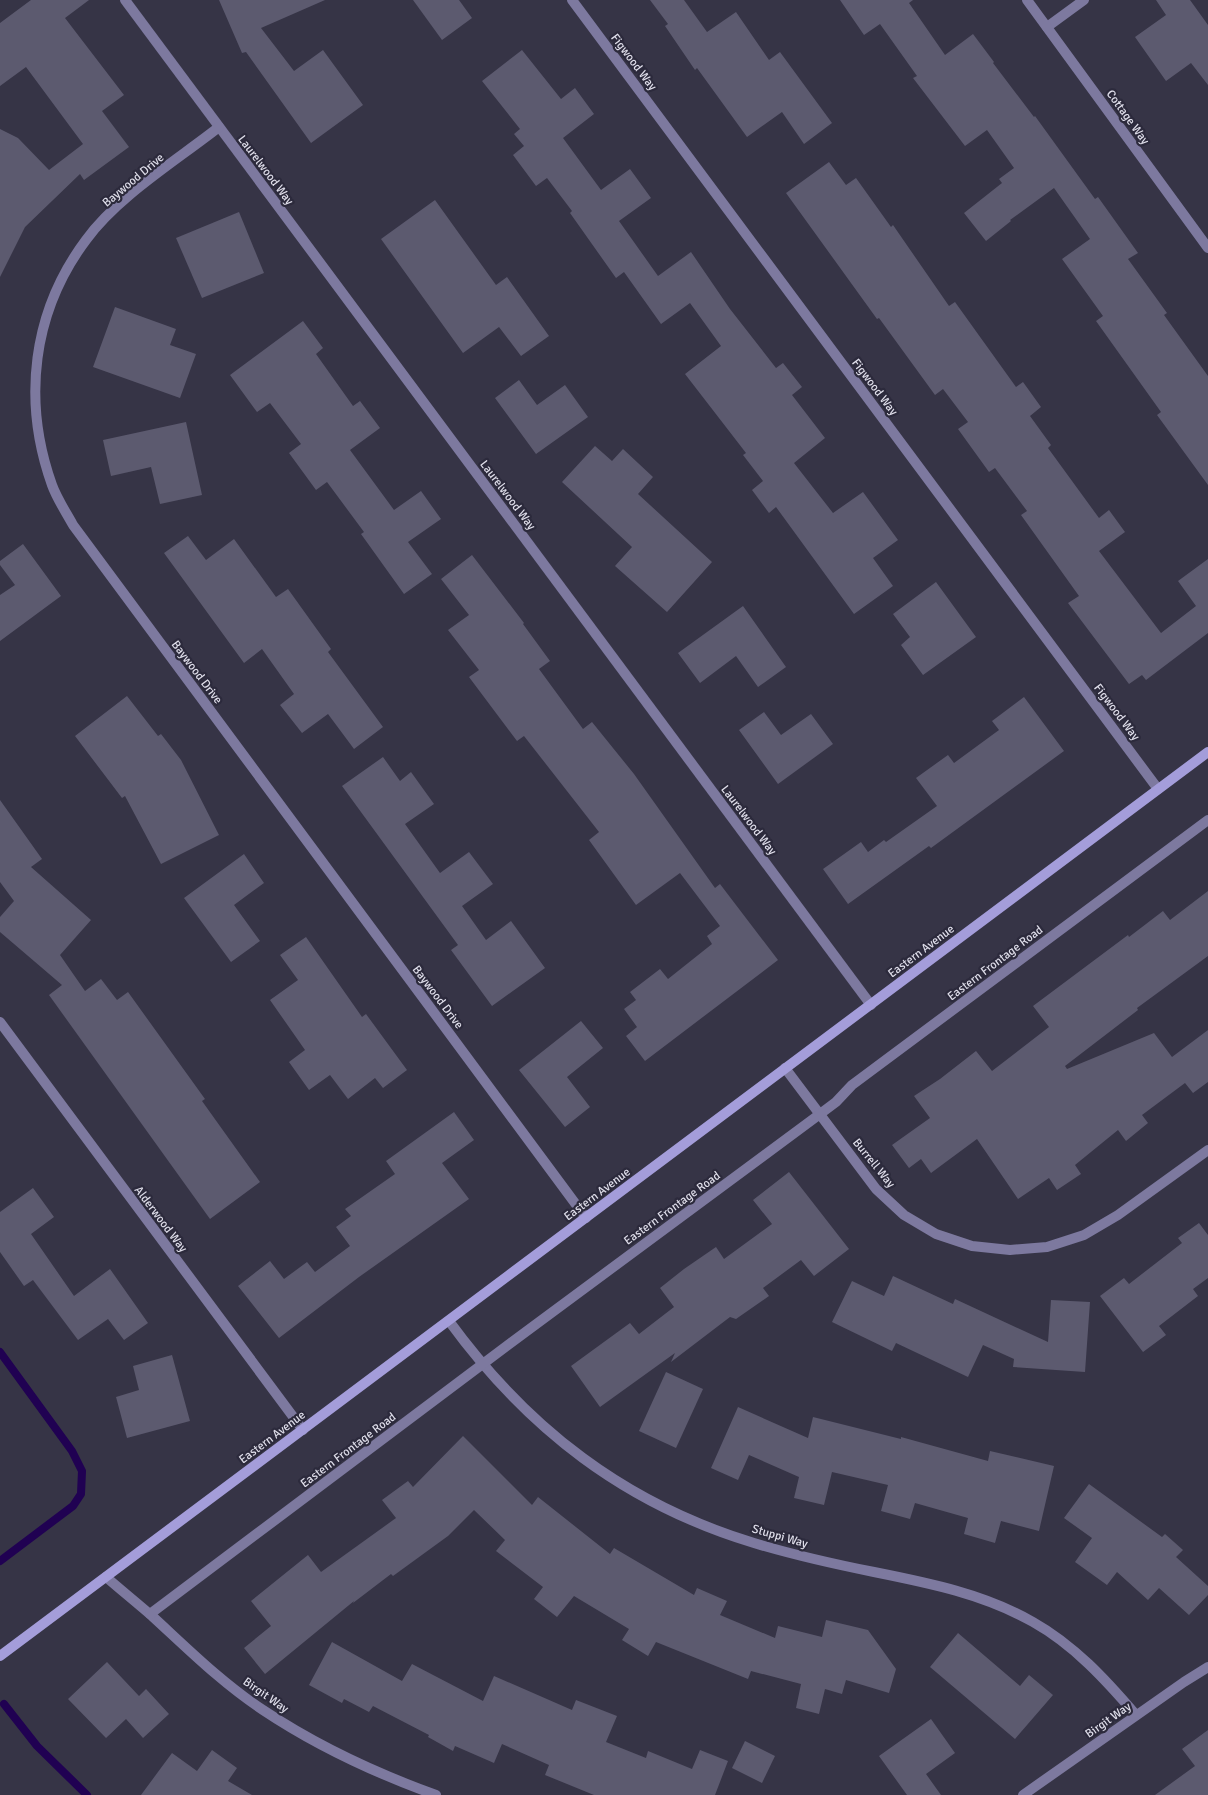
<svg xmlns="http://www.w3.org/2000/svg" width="1208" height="1795" font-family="Signika,sans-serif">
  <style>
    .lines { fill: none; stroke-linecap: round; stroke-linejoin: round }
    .stream { stroke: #200152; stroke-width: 8 }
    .building { fill: #5c5a6f }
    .minor { stroke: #7d799f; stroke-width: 10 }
    .tertiary { stroke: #7d799f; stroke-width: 10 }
    .secondary { stroke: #a49dda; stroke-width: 10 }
    .labels { text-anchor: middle; stroke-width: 4.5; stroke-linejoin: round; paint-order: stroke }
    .street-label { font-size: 12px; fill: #dfdeea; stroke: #2c2a3c }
  </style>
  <rect width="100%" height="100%" fill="#363446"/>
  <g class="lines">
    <g class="stream">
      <path d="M 0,1352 L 72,1451 L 82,1471 L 81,1494 L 73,1506 L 0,1561"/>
      <path d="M 4,1704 L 37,1746 L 87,1795"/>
    </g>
  </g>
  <g class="building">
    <path d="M 31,0 L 89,0 L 65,18 L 124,95 L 102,111 L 129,147 L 84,180 L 80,174 L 25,227 L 0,277 L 0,129 L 18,138 L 49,170 L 83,144 L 26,67 L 0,86 L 0,23 Z"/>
    <path d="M 219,0 L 325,0 L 261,28 L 294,71 L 323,50 L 363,105 L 311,143 L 246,52 L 242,53 Z"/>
    <path d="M 413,0 L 459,0 L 472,18 L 442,40 Z"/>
    <path d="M 650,0 L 684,0 L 707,32 L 736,12 L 769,60 L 780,52 L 832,123 L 804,144 L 782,112 L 747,137 L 697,68 L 695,70 L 665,26 L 668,24 Z"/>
    <path d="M 840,0 L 913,0 L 909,3 L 945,55 L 973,34 L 994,62 L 993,63 L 1034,117 L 1035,116 L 1095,199 L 1098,197 L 1138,253 L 1128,259 L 1167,313 L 1164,315 L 1208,376 L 1208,485 L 1157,415 L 1161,412 L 1096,321 L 1103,316 L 1062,259 L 1090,239 L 1054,188 L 1010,220 L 1011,221 L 986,241 L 964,213 L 1002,183 L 999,179 L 1014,168 L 987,130 L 965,146 L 913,78 L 917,76 L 880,24 L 864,35 Z"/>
    <path d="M 1156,0 L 1190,0 L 1208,25 L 1208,85 L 1191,63 L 1166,81 L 1135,37 L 1166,15 Z"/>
    <path d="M 522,50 L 561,99 L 575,88 L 594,114 L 563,138 L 601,190 L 630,169 L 651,198 L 619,221 L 658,276 L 691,252 L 730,309 L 776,368 L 783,363 L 802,387 L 792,395 L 825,438 L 794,463 L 833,513 L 863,492 L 898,540 L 873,558 L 893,586 L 854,614 L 776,507 L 769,513 L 752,490 L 763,481 L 743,455 L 746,453 L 685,374 L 721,346 L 690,303 L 661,324 L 624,272 L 616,278 L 570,213 L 572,211 L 547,178 L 536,186 L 513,155 L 524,146 L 514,134 L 520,129 L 482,81 Z"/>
    <path d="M 829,162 L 846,185 L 856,178 L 891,227 L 893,225 L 949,306 L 955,302 L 1016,387 L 1023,382 L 1041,407 L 1030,416 L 1051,445 L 1048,448 L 1099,518 L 1109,510 L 1125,532 L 1099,551 L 1161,633 L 1196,606 L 1178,581 L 1208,559 L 1208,633 L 1146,680 L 1142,675 L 1129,684 L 1068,603 L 1079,596 L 1021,515 L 1027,511 L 995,468 L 989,472 L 958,429 L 968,422 L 943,389 L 935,395 L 879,318 L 877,319 L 786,193 Z"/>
    <path d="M 435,200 L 496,285 L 507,277 L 549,336 L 521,356 L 499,327 L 463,353 L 381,239 Z"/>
    <path d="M 239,212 L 264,273 L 202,298 L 176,238 Z"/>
    <path d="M 115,307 L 176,329 L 170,345 L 196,354 L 180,398 L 93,367 Z"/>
    <path d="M 303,321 L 323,348 L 316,354 L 353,406 L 360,401 L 380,428 L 350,450 L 394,510 L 421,491 L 441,519 L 408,542 L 432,574 L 404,594 L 361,534 L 364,532 L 327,482 L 316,490 L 289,453 L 301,444 L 270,403 L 257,412 L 230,375 Z"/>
    <path d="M 519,380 L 537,405 L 565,385 L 588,417 L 536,454 L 495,398 Z"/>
    <path d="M 186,422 L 202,495 L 160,504 L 151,467 L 111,476 L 103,440 Z"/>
    <path d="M 595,446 L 612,461 L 623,449 L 653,477 L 638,494 L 712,562 L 667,612 L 615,566 L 632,547 L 562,482 Z"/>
    <path d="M 188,536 L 206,560 L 234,539 L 276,597 L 288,589 L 331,649 L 328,652 L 383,727 L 354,749 L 328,714 L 302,733 L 280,705 L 294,694 L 262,649 L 244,663 L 164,553 Z"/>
    <path d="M 23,544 L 61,596 L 0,641 L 0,595 L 15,585 L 0,565 L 0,561 Z"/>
    <path d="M 472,555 L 524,623 L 523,624 L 550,661 L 539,669 L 583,729 L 592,722 L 634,774 L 715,888 L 720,884 L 778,960 L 645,1061 L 626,1036 L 637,1027 L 624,1009 L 636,1000 L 630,992 L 660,969 L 668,979 L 712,944 L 707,936 L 720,926 L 680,873 L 636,905 L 589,840 L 599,832 L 524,736 L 517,741 L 469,677 L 479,670 L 448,630 L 469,615 L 441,579 Z"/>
    <path d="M 936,582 L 976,637 L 923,675 L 901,645 L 910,637 L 893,614 Z"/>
    <path d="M 743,606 L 786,667 L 758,687 L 736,656 L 700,683 L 678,653 Z"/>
    <path d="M 127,696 L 158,736 L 161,734 L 181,760 L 219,835 L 161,864 L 125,796 L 122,798 L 75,736 Z"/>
    <path d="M 1024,697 L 1064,751 L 931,848 L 929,846 L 848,904 L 823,869 L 861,842 L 868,852 L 884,840 L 886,842 L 937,806 L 916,778 L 948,755 L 954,763 L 999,730 L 992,721 Z"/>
    <path d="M 764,712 L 781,735 L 811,714 L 833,744 L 778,784 L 739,730 Z"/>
    <path d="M 383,757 L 400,781 L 411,772 L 434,804 L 405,824 L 440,873 L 469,852 L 493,884 L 462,906 L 486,940 L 511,921 L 545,968 L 492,1006 L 451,950 L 458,945 L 342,786 Z"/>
    <path d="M 0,800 L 42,859 L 31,867 L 91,920 L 60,955 L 85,991 L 101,979 L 117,1000 L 128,992 L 205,1099 L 202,1101 L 260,1182 L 210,1219 L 49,995 L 62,985 L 0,932 L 0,917 L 14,901 L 0,882 Z"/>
    <path d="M 244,854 L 264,883 L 234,905 L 260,941 L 231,962 L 184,898 Z"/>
    <path d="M 1208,891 L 1208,956 L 1137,1008 L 1138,1010 L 1065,1066 L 1067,1069 L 1154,1033 L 1172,1057 L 1208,1030 L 1208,1082 L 1193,1093 L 1185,1083 L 1142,1115 L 1148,1123 L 1126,1141 L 1118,1130 L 1075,1165 L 1081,1174 L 1057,1190 L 1049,1178 L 1018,1199 L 977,1139 L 931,1173 L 921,1159 L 909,1168 L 892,1145 L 930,1118 L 914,1096 L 940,1079 L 976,1051 L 992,1071 L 1049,1027 L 1033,1006 L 1128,935 L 1129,937 L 1163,911 L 1170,920 Z"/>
    <path d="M 306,937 L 362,1017 L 366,1014 L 407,1070 L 383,1088 L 375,1078 L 348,1099 L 330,1075 L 309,1090 L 289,1062 L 305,1050 L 270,1000 L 298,980 L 280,955 Z"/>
    <path d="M 581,1021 L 603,1048 L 567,1077 L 590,1107 L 565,1127 L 519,1070 Z"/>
    <path d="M 454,1112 L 474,1140 L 442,1163 L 469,1199 L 359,1277 L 279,1338 L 238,1286 L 270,1261 L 284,1279 L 307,1262 L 315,1272 L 350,1246 L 336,1227 L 351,1216 L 345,1209 L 395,1174 L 386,1161 Z"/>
    <path d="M 789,1172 L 849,1249 L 814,1276 L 801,1260 L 763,1288 L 769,1296 L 736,1319 L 730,1317 L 671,1362 L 675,1353 L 600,1407 L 571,1366 L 630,1323 L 639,1334 L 674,1307 L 660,1288 L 684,1269 L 716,1247 L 724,1259 L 772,1224 L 753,1200 Z"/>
    <path d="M 33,1188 L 54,1217 L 31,1234 L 74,1296 L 110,1269 L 148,1323 L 124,1340 L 108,1319 L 78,1340 L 33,1280 L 24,1286 L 0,1252 L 0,1212 Z"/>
    <path d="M 1199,1223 L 1208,1235 L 1208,1278 L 1193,1289 L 1198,1296 L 1159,1326 L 1166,1335 L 1143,1352 L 1100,1296 L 1124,1278 L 1129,1284 L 1182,1243 L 1178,1238 Z"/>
    <path d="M 893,1276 L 953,1304 L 955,1299 L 1048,1342 L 1051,1300 L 1090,1302 L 1085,1372 L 1013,1367 L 1014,1359 L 983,1345 L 968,1377 L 896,1343 L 892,1351 L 832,1322 L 852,1281 L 884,1296 Z"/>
    <path d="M 172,1355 L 190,1421 L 127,1438 L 116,1397 L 139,1390 L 133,1366 Z"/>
    <path d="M 666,1372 L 703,1389 L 676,1448 L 639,1431 Z"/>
    <path d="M 738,1407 L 808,1438 L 813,1417 L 901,1439 L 901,1437 L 988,1461 L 990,1451 L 1054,1466 L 1039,1531 L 1001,1521 L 995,1543 L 964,1534 L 968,1518 L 915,1503 L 910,1519 L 881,1511 L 888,1485 L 832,1472 L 824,1505 L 794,1498 L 799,1477 L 749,1455 L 738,1480 L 711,1468 Z"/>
    <path d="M 463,1436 L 532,1505 L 538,1497 L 610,1554 L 614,1548 L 694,1595 L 697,1588 L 727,1601 L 720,1615 L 775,1638 L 778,1626 L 822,1637 L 826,1620 L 868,1630 L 896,1669 L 889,1693 L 846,1680 L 842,1694 L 825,1689 L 819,1714 L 796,1708 L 801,1684 L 751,1671 L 748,1679 L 656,1642 L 648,1656 L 622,1640 L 629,1629 L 574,1596 L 557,1617 L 534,1599 L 543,1587 L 496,1551 L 505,1540 L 474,1510 L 448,1536 L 393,1576 L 391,1574 L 353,1603 L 354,1601 L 265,1674 L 244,1648 L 271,1626 L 251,1601 L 308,1555 L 321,1572 L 396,1518 L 382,1500 L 408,1481 L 413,1487 Z"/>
    <path d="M 1089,1484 L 1162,1537 L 1165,1534 L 1183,1550 L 1176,1557 L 1208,1586 L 1208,1595 L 1189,1615 L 1159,1588 L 1148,1600 L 1117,1572 L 1107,1585 L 1075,1562 L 1092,1538 L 1064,1518 Z"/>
    <path d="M 958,1633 L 1020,1686 L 1029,1675 L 1053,1695 L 1015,1739 L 930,1667 Z"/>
    <path d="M 332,1642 L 402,1681 L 412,1664 L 483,1701 L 494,1676 L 572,1710 L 576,1700 L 617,1716 L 606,1742 L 646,1758 L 648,1751 L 692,1769 L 700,1750 L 728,1761 L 715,1795 L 594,1795 L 545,1775 L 549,1765 L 502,1744 L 494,1763 L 455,1746 L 453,1751 L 428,1737 L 429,1735 L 373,1706 L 369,1712 L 344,1699 L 342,1703 L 309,1685 Z"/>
    <path d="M 107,1662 L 139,1696 L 146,1689 L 169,1714 L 143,1738 L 126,1719 L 106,1738 L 68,1699 Z"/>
    <path d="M 931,1719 L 955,1753 L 926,1774 L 941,1795 L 907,1795 L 879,1756 Z"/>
    <path d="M 1208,1730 L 1208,1795 L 1155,1795 L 1195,1766 L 1182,1749 Z"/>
    <path d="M 745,1741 L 775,1756 L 762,1783 L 732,1768 Z"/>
    <path d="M 212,1750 L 237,1768 L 228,1781 L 252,1795 L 141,1795 L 172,1753 L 197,1771 Z"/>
  </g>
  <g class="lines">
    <g class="minor">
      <path d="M 125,0 L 871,1005"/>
      <path d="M 572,0 L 1158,789"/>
      <path d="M 1047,27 L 1084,0"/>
      <path d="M 219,127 C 177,160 117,197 86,240 C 32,312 22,401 52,485 C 57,499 66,512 73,525 L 586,1218"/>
      <path d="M 0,1022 L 303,1430"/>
      <path d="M 785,1068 L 876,1189 L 904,1215 L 936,1234 L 972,1246 L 1010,1250 L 1047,1247 L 1084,1235 L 1118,1215 L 1208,1150"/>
      <path d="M 449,1321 C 528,1429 625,1504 754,1543 C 794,1555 834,1564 874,1572 C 929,1583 984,1594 1033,1622 C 1074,1645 1106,1680 1136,1715"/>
      <path d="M 106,1577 C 121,1590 137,1603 152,1616 C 188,1649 222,1683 263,1710 C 317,1746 375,1773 436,1795"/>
      <path d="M 150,1614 L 508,1345 L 820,1114 L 836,1102 L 852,1085 L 1208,820"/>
      <path d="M 1023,1795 L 1184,1682 L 1208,1667"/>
    </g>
    <path class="tertiary" d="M 1027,0 L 1208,248"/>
    <path class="secondary" d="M 0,1656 L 1208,752"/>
  </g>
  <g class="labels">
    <g class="street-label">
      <text transform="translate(634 62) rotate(53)" y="4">Figwood Way</text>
      <text transform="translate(1128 117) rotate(54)" y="4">Cottage Way</text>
      <text transform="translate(266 170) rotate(53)" y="4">Laurelwood Way</text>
      <text transform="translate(133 180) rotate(-40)" y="4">Baywood Drive</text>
      <text transform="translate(875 387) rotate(53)" y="4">Figwood Way</text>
      <text transform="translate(508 495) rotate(53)" y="4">Laurelwood Way</text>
      <text transform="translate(197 672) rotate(53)" y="4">Baywood Drive</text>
      <text transform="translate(1117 712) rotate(53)" y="4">Figwood Way</text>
      <text transform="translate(749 820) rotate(53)" y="4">Laurelwood Way</text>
      <text transform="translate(921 951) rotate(-37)" y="4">Eastern Avenue</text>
      <text transform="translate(995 963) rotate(-37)" y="4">Eastern Frontage Road</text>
      <text transform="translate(438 997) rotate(53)" y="4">Baywood Drive</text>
      <text transform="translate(874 1163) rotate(51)" y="4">Burrell Way</text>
      <text transform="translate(597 1194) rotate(-37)" y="4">Eastern Avenue</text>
      <text transform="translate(672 1208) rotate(-36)" y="4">Eastern Frontage Road</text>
      <text transform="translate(161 1219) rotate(53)" y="4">Alderwood Way</text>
      <text transform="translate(272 1437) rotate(-37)" y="4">Eastern Avenue</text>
      <text transform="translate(348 1450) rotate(-37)" y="4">Eastern Frontage Road</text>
      <text transform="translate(780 1536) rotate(16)" y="4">Stuppi Way</text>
      <text transform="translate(266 1695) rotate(35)" y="4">Birgit Way</text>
      <text transform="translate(1108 1720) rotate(-35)" y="4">Birgit Way</text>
    </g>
  </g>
</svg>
